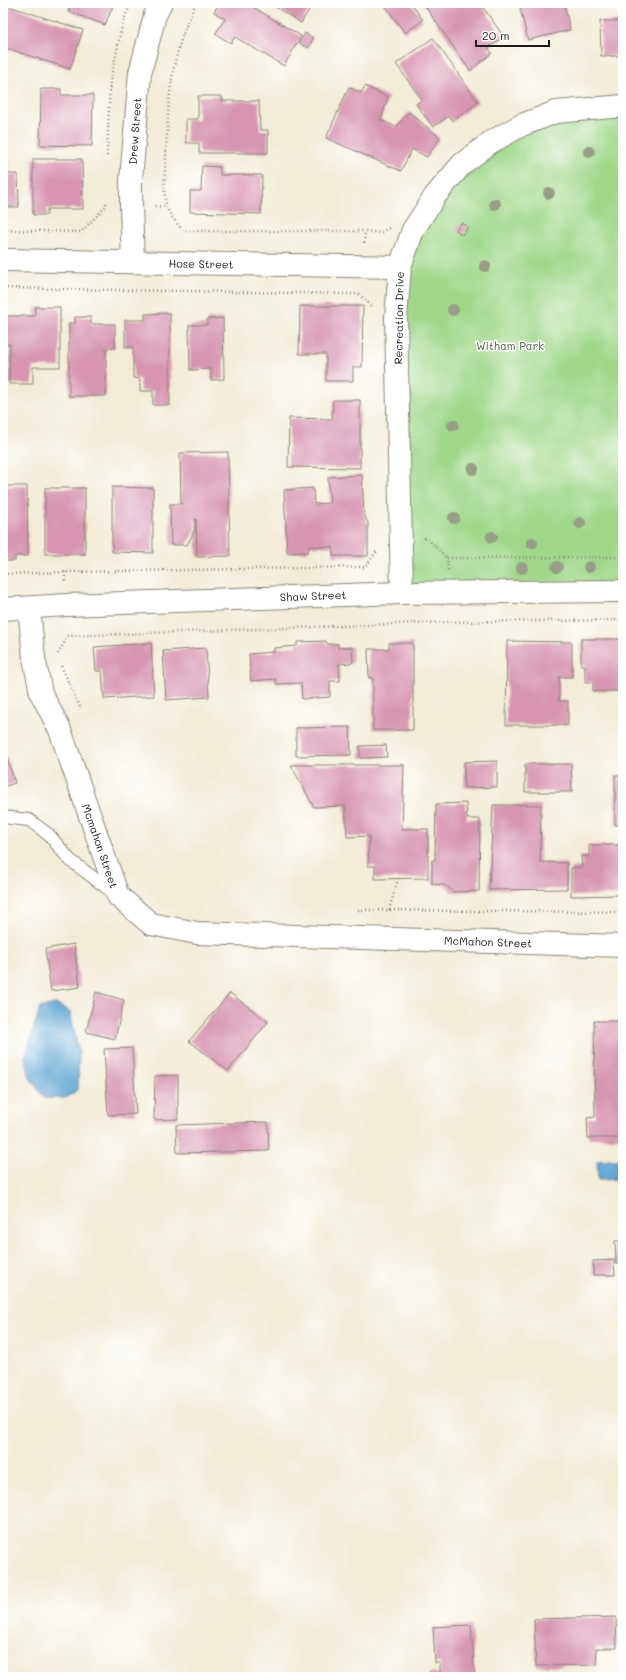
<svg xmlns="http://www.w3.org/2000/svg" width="626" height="1680" font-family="Mali,sans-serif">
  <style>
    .green { fill: #a0d88a; stroke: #5e7a53 }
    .water { fill: #5ca4d2; stroke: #3c6077 }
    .building { fill: #d795b0 }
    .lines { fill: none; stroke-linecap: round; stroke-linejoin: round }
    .service-casing { stroke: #878479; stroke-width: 14 }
    .minor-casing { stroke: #878479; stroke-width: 24 }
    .path { stroke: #878479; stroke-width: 2.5; stroke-dasharray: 1 3; stroke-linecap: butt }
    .service { stroke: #fff; stroke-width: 12 }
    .minor { stroke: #fff; stroke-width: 22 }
    .tree { fill: #969e85 }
    .labels { text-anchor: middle; stroke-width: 3; stroke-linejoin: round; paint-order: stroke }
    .street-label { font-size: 11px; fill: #1c1c1c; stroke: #fff }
    .park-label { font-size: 11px; fill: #4a5e42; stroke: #fff }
  </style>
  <rect width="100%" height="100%" fill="#fff"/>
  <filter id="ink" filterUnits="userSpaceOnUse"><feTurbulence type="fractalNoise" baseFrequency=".025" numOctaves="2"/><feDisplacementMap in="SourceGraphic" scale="8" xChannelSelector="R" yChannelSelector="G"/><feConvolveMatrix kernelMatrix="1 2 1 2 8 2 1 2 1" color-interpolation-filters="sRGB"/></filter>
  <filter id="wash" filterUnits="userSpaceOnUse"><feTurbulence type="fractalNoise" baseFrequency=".012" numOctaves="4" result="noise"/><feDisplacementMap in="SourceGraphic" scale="16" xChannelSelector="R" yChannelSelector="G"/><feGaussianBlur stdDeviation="0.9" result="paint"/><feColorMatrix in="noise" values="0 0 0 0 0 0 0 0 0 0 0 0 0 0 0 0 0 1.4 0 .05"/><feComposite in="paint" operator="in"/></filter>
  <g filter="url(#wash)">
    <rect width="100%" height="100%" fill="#f2ecd6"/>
    <path class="green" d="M 623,107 L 623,591 L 402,593 L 396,318 L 413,230 L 435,196 L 522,125 Z"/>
    <g class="water">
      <path d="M 55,1004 L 70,1011 L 79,1053 L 78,1090 L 65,1098 L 44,1098 L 30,1078 L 25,1057 L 40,1008 Z"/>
      <path d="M 623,1159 L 623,1179 L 598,1180 L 597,1161 Z"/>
    </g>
    <g id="blocks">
      <g class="building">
        <path d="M 71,3 L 114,3 L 105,25 L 68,11 Z"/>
        <path d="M 219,3 L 246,3 L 301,36 L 284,66 L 235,37 L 231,43 L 215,34 L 225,19 L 214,12 Z"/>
        <path d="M 269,3 L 313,3 L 301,23 Z"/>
        <path d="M 383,3 L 411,3 L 423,20 L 405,33 Z"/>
        <path d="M 423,3 L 480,3 L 504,37 L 488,48 L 492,53 L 470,71 Z"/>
        <path d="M 525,3 L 564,3 L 570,30 L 528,40 L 520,8 L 526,6 Z"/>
        <path d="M 5,5 L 83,30 L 70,69 L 3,47 L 3,11 Z"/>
        <path d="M 600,21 L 623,21 L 623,56 L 601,56 Z"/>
        <path d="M 305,33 L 313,38 L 308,48 L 299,43 Z"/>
        <path d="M 433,38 L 478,102 L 453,121 L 449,116 L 433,127 L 416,104 L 422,100 L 396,64 Z"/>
        <path d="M 365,86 L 388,97 L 381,120 L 396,127 L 409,112 L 440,138 L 427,157 L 412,149 L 401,171 L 326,138 L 349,87 L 361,93 Z"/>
        <path d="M 41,89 L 61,89 L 61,95 L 93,95 L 92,146 L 40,145 Z"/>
        <path d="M 198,96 L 222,96 L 222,101 L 259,101 L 260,130 L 268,130 L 268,153 L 199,153 L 199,143 L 186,143 L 186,119 L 198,119 Z"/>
        <path d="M 3,146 L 7,146 L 8,174 L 18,174 L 19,207 L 3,207 Z"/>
        <path d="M 33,159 L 82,159 L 83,209 L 47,209 L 47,215 L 33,215 Z"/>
        <path d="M 202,166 L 220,167 L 220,175 L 262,175 L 261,214 L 190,212 L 190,191 L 201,191 Z"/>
        <path d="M 461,223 L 468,227 L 462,235 L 456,230 Z"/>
        <path d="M 300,306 L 363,306 L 362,367 L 353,367 L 353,381 L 326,381 L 326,354 L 299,354 Z"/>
        <path d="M 35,307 L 60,307 L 60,367 L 33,367 L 33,384 L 9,384 L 10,344 L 5,344 L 5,316 L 35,316 Z"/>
        <path d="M 170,313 L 170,405 L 153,405 L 153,391 L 140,391 L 140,379 L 133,378 L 133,347 L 125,347 L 125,320 L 145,320 L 145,314 Z"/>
        <path d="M 75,317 L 91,317 L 91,324 L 115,324 L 115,348 L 106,349 L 106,396 L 69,396 L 69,323 L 75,323 Z"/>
        <path d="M 223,318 L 224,379 L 211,380 L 211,369 L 190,370 L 189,325 L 207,325 L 207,319 Z"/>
        <path d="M 333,400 L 360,400 L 360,468 L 288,467 L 289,418 L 332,419 Z"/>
        <path d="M 228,452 L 230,556 L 197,557 L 196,519 L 195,519 L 195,530 L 187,545 L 171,545 L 170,504 L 181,504 L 180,453 Z"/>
        <path d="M 362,475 L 364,515 L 368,523 L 368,556 L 333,556 L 333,547 L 309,546 L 308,552 L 287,553 L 284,490 L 313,488 L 314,504 L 330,503 L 328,477 Z"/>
        <path d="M 3,486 L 27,486 L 28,556 L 15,556 L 15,561 L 3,561 Z"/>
        <path d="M 112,487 L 153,488 L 153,553 L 112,552 Z"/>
        <rect x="45" y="488" width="40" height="66"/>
        <path d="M 581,639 L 623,639 L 623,691 L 593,691 L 593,682 L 585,682 L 585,665 L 581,665 Z"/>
        <path d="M 326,641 L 327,644 L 338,644 L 338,648 L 352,647 L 353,663 L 339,664 L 340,681 L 330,681 L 330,697 L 302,699 L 301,683 L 276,684 L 276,679 L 251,681 L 249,654 L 274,652 L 274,648 L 297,646 L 297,642 Z"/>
        <path d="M 507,641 L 572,642 L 572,677 L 559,677 L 559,701 L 568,701 L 568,725 L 506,725 Z"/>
        <path d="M 151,643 L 154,696 L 104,699 L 102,671 L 96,671 L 94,647 Z"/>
        <path d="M 389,643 L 413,643 L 413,730 L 373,730 L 373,678 L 369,678 L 368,649 L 389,649 Z"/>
        <path d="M 206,648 L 209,697 L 166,700 L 163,651 Z"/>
        <path d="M 621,701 L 623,701 L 623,730 L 620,730 Z"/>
        <path d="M 350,727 L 351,755 L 296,756 L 296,728 Z"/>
        <path d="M 386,745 L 387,757 L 360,758 L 360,746 Z"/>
        <path d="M 3,746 L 15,783 L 3,787 Z"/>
        <path d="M 497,761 L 497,787 L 464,788 L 464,762 Z"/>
        <path d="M 525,764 L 571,764 L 572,792 L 525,792 Z"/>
        <path d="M 291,765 L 404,765 L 402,829 L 428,829 L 428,878 L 375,879 L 375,866 L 368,866 L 369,836 L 347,837 L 345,806 L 314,807 Z"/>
        <path d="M 615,775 L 623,776 L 623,825 L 615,825 Z"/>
        <path d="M 466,803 L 467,819 L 480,819 L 479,891 L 453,892 L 445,885 L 432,884 L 432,860 L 435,860 L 436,804 Z"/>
        <path d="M 493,805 L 541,805 L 540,862 L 567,863 L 567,889 L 489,890 Z"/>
        <path d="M 589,845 L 623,845 L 623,895 L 571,896 L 571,868 L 582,867 L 581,856 L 589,856 Z"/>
        <path d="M 74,944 L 80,987 L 51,991 L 45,949 Z"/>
        <path d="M 96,992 L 124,1000 L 115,1039 L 86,1032 Z"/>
        <path d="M 230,993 L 268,1022 L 228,1071 L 189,1041 Z"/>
        <path d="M 594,1021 L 623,1021 L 623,1138 L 588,1138 L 587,1118 L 595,1117 Z"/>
        <path d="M 132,1048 L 136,1114 L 108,1115 L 104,1049 Z"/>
        <path d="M 178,1075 L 178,1119 L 154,1120 L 155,1076 Z"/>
        <path d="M 268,1122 L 269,1151 L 177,1153 L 176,1125 Z"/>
        <path d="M 615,1241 L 623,1241 L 623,1264 L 616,1264 Z"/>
        <path d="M 614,1260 L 615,1275 L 593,1275 L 593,1261 Z"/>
        <path d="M 616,1617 L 617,1648 L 596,1648 L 597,1665 L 536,1666 L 534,1619 Z"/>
        <path d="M 471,1625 L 475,1677 L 428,1677 L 429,1673 L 440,1673 L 440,1663 L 435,1663 L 433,1627 Z"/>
      </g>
    </g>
  </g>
  <g filter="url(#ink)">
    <use href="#blocks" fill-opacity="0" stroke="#878479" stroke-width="1"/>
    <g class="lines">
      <defs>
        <path id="service" d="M 3,817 L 29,820 L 49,835 L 70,860 L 115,894"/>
        <g id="minor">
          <path d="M 3,260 L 400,267"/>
          <path d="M 133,262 L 131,206 L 131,180 L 140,73 L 155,15 L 161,3"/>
          <path d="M 402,593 L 396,318 L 400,267 L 413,230 L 435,196 L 462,164 L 491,142 L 522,125 L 556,112 L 623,106"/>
          <path d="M 29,608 L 34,658 L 41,693 L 60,730 L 118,896 L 151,924 L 197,933 L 623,946"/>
          <path d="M 3,609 L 67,605 L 402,593 L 623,591"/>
        </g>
      </defs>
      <use href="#service" class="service-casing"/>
      <use href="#minor" class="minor-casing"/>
      <g class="path">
        <path d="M 196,3 C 170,56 168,100 166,157 C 165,172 163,190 166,205 C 168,214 178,224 183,231 L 365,231 L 380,233 L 389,228"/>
        <path d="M 107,156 L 110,82 L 123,22 L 131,3"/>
        <path d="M 155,206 L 166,207"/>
        <path d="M 3,230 L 81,232 L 106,206 L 106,203"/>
        <path d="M 364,243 L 365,231"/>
        <path d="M 3,288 L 359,294 L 372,307"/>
        <path d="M 424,538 L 427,538 L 447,558"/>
        <path d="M 448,570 L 447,558 L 623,557"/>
        <path d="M 65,572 L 65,581"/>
        <path d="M 3,574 L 65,572 L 365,567 L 377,551"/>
        <path d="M 58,654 L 68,636 L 448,622 L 623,620"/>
        <path d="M 3,659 L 10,659"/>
        <path d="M 61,666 L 80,707"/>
        <path d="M 358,910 L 623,912"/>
        <path d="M 389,910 L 398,879"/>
      </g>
      <use href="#service" class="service"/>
      <use href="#minor" class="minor"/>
    </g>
    <g class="tree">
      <circle cx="589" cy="152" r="6"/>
      <circle cx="549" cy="193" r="6"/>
      <circle cx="495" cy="204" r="6"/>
      <circle cx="485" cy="266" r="6"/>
      <circle cx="453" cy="310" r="6"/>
      <circle cx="453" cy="425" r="6"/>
      <circle cx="473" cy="469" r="6"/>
      <circle cx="454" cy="518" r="6"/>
      <circle cx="580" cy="523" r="6"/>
      <circle cx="492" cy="537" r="6"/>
      <circle cx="532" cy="543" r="6"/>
      <circle cx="557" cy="567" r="6"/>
      <circle cx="589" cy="567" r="6"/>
      <circle cx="522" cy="568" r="6"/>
    </g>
  </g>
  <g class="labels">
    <g class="street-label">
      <text transform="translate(135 131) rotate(-86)" y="4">Drew Street</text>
      <text transform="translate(201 264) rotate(1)" y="4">Hose Street</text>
      <text transform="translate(399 318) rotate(-89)" y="4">Recreation Drive</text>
      <text transform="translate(313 596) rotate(-2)" y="4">Shaw Street</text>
      <text transform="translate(100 846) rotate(71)" y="4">Mcmahon Street</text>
      <text transform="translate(488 942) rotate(2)" y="4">McMahon Street</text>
    </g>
    <g class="park-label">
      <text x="510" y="350">Witham Park</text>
    </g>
  </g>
  <rect width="626" height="1680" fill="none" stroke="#fff" stroke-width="16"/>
  <path d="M476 40v6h73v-6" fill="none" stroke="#1c1c1c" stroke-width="2"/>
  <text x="482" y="40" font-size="12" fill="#1c1c1c" stroke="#ffffff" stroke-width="3" paint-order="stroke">20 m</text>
</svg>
